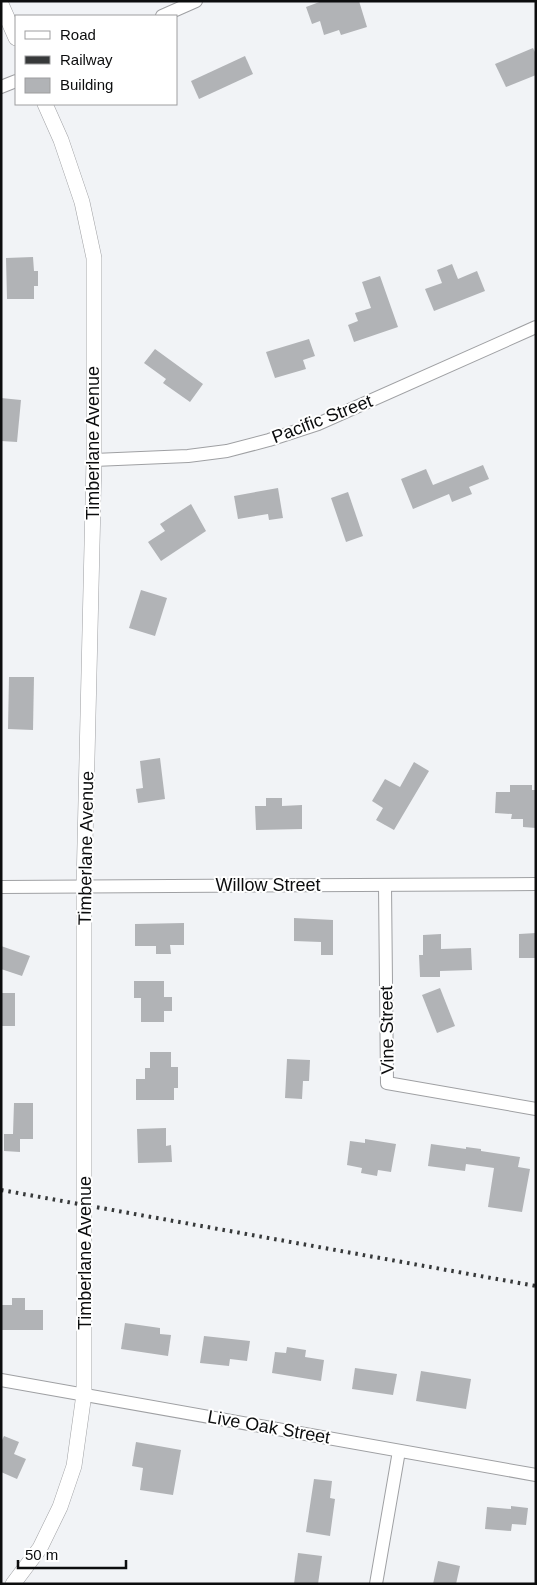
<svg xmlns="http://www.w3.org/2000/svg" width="537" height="1585" font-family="Arial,sans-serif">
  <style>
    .building { fill: #b1b3b6 }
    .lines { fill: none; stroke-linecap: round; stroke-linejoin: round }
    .minor-casing { stroke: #9fa0a3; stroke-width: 14 }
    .tertiary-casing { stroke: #9fa0a3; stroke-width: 16 }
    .minor { stroke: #fff; stroke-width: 12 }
    .tertiary { stroke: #fff; stroke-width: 15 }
    .rail { stroke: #37393a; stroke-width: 4; stroke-dasharray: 2.5 5; stroke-linecap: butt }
    .labels { text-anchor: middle; stroke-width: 4; stroke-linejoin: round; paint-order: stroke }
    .street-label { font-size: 18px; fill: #0c0d0e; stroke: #fff }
  </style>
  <rect width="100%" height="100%" fill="#f1f3f6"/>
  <g class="building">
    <path d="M 322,1 L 359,1 L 367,27 L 341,35 L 339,30 L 324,35 L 320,21 L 312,24 L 306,7 Z"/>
    <path d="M 533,48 L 536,54 L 536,75 L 506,87 L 495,64 Z"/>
    <path d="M 245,56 L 253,74 L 199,99 L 191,81 Z"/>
    <path d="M 33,257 L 34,271 L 38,271 L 38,286 L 34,286 L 34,299 L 7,299 L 6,258 Z"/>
    <path d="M 452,264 L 458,279 L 477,271 L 485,291 L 434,311 L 425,289 L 442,283 L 437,270 Z"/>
    <path d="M 380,276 L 398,327 L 354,342 L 348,325 L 358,321 L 355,313 L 371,308 L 362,282 Z"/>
    <path d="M 309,339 L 315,356 L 303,360 L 306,369 L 275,378 L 266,352 Z"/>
    <path d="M 155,349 L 203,384 L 190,402 L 163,383 L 166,379 L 144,363 Z"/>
    <path d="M 1,398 L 21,400 L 17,442 L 1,441 Z"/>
    <path d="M 483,465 L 489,479 L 469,487 L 472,494 L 452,502 L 449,494 L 413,509 L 401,479 L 426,469 L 433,485 Z"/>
    <path d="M 278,488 L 283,518 L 269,520 L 268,514 L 238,519 L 234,496 Z"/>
    <path d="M 348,492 L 363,536 L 346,542 L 331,498 Z"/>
    <path d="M 191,504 L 206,531 L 161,561 L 148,542 L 165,531 L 160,524 Z"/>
    <path d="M 141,590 L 167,598 L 155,636 L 129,628 Z"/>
    <path d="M 9,677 L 34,677 L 33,730 L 8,729 Z"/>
    <path d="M 160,758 L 165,799 L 138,803 L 136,789 L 143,788 L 140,761 Z"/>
    <path d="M 414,762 L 429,771 L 394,830 L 376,820 L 383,808 L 372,801 L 385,779 L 400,787 Z"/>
    <path d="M 510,785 L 532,785 L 532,790 L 536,790 L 536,828 L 523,827 L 523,819 L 511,819 L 512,814 L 495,813 L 496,792 L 510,792 Z"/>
    <path d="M 266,798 L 282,798 L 282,806 L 302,805 L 302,829 L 256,830 L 255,806 L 266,806 Z"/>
    <path d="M 294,918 L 333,920 L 333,955 L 321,955 L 321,942 L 294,941 Z"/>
    <path d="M 184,923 L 184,945 L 170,945 L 171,954 L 156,954 L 156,946 L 135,946 L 135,924 Z"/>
    <path d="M 536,933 L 536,958 L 519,958 L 519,934 Z"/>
    <path d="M 441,934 L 441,949 L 471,948 L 472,970 L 440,971 L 440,977 L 420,977 L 419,955 L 423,955 L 423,935 Z"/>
    <path d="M 1,946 L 30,956 L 22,976 L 1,969 Z"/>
    <path d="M 134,981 L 164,981 L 164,997 L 172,997 L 172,1011 L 164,1011 L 164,1022 L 141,1022 L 141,998 L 134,998 Z"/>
    <path d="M 440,988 L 455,1026 L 437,1033 L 422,995 Z"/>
    <rect x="1" y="993" width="14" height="33"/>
    <path d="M 150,1052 L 171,1052 L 171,1067 L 178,1067 L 178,1088 L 174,1088 L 174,1100 L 136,1100 L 136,1079 L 145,1079 L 145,1068 L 150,1068 Z"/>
    <path d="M 287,1059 L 310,1060 L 309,1081 L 303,1081 L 302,1099 L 285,1098 Z"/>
    <path d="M 14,1103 L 33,1103 L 33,1139 L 20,1139 L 20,1152 L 4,1151 L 4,1134 L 13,1134 Z"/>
    <path d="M 166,1128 L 166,1146 L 171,1145 L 172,1162 L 138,1163 L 137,1129 Z"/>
    <path d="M 365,1139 L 396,1144 L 391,1172 L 378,1170 L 377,1176 L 361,1173 L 362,1168 L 347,1165 L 350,1141 L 365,1143 Z"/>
    <path d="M 431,1144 L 466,1149 L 466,1147 L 481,1149 L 481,1151 L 520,1157 L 518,1167 L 530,1169 L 522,1212 L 488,1207 L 494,1168 L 466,1164 L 465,1171 L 428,1166 Z"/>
    <path d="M 12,1298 L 25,1298 L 25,1310 L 43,1310 L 43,1330 L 1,1330 L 1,1305 L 12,1305 Z"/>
    <path d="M 125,1323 L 160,1328 L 160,1334 L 171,1335 L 168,1356 L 121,1349 Z"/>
    <path d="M 204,1336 L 250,1341 L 247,1361 L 230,1359 L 229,1366 L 200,1363 Z"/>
    <path d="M 287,1347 L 306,1350 L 305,1357 L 324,1360 L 321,1381 L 272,1373 L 275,1352 L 286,1353 Z"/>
    <path d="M 355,1368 L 397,1374 L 393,1395 L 352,1389 Z"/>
    <path d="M 421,1371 L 471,1379 L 466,1409 L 416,1401 Z"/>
    <path d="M 4,1436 L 19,1442 L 14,1454 L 26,1459 L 17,1479 L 1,1472 L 1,1442 Z"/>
    <path d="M 136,1442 L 181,1450 L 173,1495 L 140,1490 L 143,1468 L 132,1466 Z"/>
    <path d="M 314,1479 L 332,1481 L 330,1498 L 335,1499 L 330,1536 L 306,1532 Z"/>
    <path d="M 511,1506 L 528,1508 L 526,1525 L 512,1524 L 511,1531 L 485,1529 L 487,1507 L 511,1509 Z"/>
    <path d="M 298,1553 L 322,1556 L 318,1584 L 294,1584 Z"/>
    <path d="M 438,1561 L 460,1566 L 456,1584 L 433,1584 Z"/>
  </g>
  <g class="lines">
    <defs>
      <g id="minor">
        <path d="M 162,16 L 196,1"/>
        <path d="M 1,87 L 16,81"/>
        <path d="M 94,460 L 188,456 L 227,451 L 269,440 L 318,424 L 536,327"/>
        <path d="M 385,885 L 387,1083 L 536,1109"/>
        <path d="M 1,887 L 536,884"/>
        <path d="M 1,1380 L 536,1475"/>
        <path d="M 376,1584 L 399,1451"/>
      </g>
      <g id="tertiary">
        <path d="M 1,4 L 16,38"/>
        <path d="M 13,1584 L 40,1548 L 60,1507 L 74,1466 L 84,1394 L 84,886 L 94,460 L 94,258 L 82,202 L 61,140 L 45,104"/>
      </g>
    </defs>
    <use href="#minor" class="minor-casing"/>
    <use href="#tertiary" class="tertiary-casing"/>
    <use href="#minor" class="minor"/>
    <use href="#tertiary" class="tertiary"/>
    <path class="rail" d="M 1,1190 L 536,1286"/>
  </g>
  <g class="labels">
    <g class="street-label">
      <text transform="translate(322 419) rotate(-21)" y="6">Pacific Street</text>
      <text transform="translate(93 443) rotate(-90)" y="6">Timberlane Avenue</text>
      <text transform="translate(86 848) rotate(-89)" y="6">Timberlane Avenue</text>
      <text x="268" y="891">Willow Street</text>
      <text transform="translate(387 1030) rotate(-91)" y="6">Vine Street</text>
      <text transform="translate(85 1253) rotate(-90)" y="6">Timberlane Avenue</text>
      <text transform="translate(269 1427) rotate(10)" y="6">Live Oak Street</text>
    </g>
  </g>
  <rect width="537" height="1585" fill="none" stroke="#0c0d0e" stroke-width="5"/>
  <rect x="15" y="15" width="162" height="90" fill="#ffffff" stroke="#9e9e9f"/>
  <rect x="25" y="31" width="25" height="8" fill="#ffffff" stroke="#9e9e9f"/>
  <text x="60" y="40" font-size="15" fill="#0c0d0e">Road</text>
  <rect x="25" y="56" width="25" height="8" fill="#37393a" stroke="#9e9e9f"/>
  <text x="60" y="65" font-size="15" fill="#0c0d0e">Railway</text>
  <rect x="25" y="78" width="25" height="15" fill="#b1b3b6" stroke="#9e9e9f"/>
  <text x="60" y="90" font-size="15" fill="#0c0d0e">Building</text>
  <path d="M18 1560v8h108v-8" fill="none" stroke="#0c0d0e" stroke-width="2.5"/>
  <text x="25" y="1560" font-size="15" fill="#0c0d0e" stroke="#ffffff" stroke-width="4" paint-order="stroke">50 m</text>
</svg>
